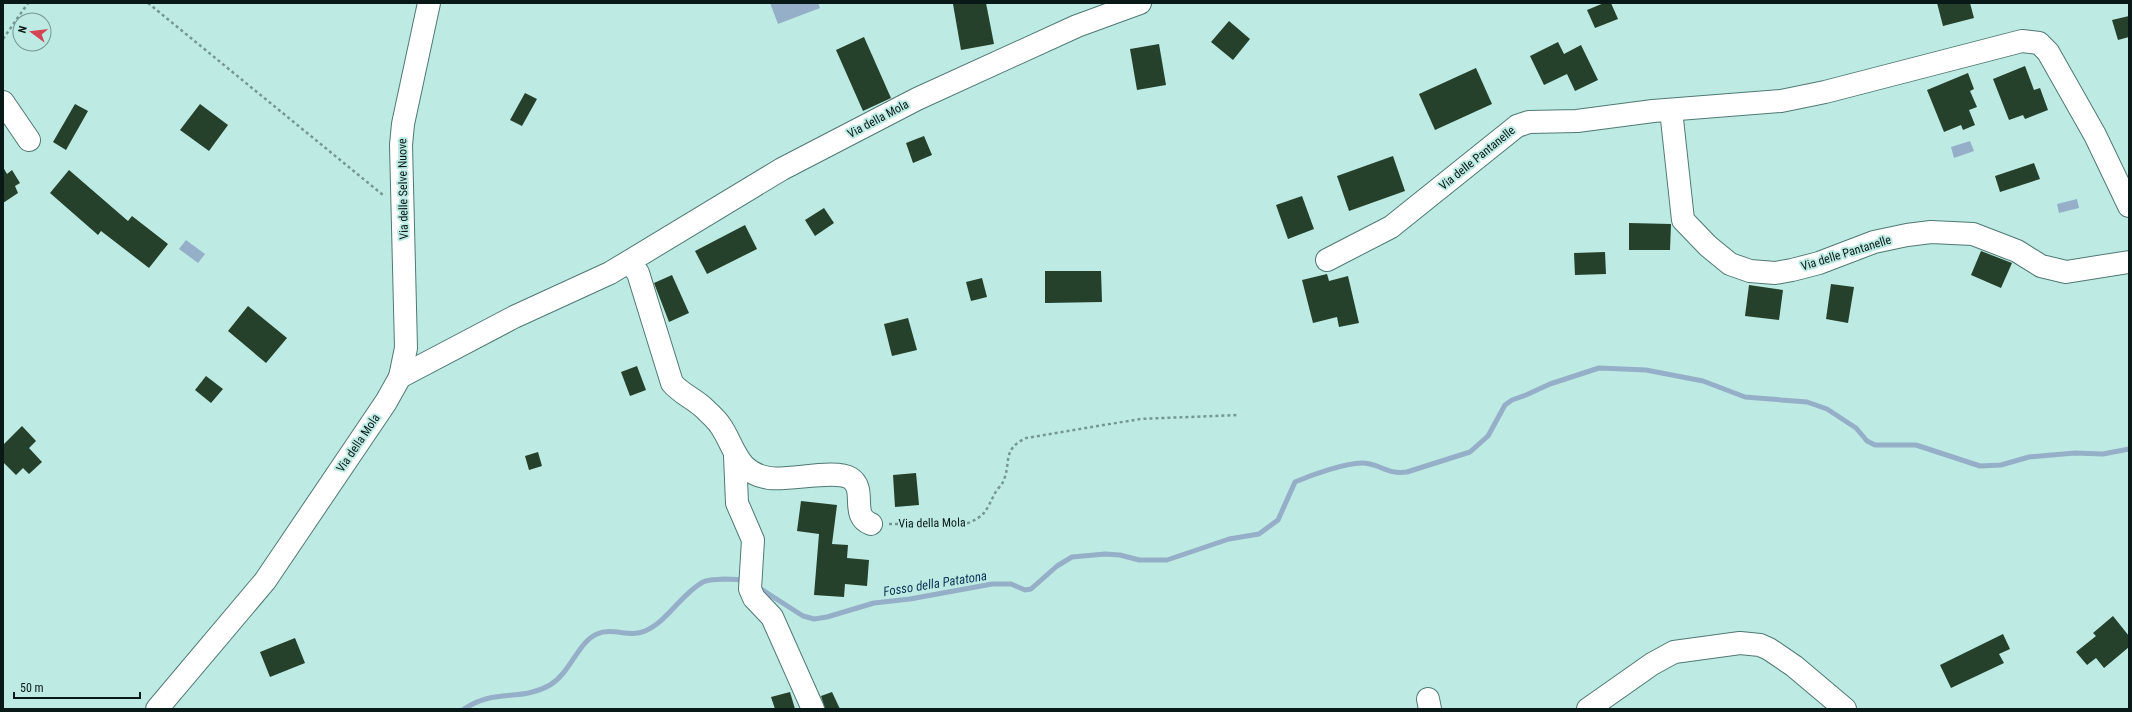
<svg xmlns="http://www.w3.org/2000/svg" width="2132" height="712" font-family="'Roboto Condensed',sans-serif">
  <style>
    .water { fill: #96afc8 }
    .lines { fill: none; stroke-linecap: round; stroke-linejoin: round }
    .stream { stroke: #96afc8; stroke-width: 5 }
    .building { fill: #25402b }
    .minor-casing { stroke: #4f7973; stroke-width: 24 }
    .path { stroke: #759792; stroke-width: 2.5; stroke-dasharray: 3 3; stroke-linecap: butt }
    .minor { stroke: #fff; stroke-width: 22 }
    .labels { text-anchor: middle; stroke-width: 4; stroke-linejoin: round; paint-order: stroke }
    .street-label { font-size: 12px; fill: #081917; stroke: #bdebe3 }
    .water-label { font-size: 13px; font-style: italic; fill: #0d3457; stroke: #bdebe3 }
  </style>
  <rect width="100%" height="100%" fill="#bdebe3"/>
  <g class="water">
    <path d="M 770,3 L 818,3 L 820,8 L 778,24 Z"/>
    <path d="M 1970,141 L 1974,151 L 1954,158 L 1951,147 Z"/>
    <path d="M 2077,199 L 2079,208 L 2059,213 L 2057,204 Z"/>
    <path d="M 186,240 L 205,254 L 198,263 L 179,249 Z"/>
  </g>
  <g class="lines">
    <g class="stream">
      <path d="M 756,586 L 803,616 L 814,619 L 827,617 L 874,603 L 910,599 L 992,584 L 1011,584 L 1025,590 L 1031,589 L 1057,566 L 1072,557 L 1105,554 L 1120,555 L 1139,560 L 1167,560 L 1229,539 L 1259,534 L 1278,520 L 1295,482 C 1311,475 1345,463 1362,463 C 1380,463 1386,475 1407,472 L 1470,452 L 1488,436 L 1505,405 L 1512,400 L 1526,395 L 1550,384 L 1599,368 L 1646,370 L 1703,381 L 1745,397 L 1807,402 L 1827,409 L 1856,428 L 1867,441 L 1875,445 L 1916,445 L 1980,466 L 2001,465 L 2029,457 L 2075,453 L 2103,454 L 2129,449"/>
      <path d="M 464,709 C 495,688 520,702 550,685 C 571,672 578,642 597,634 C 612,627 630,638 645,631 C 668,621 681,594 703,582 C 709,579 718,580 724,579 C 731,579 739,579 745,581"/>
    </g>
  </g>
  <g class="building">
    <path d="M 960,3 L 986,3 L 994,44 L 961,50 L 953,4 Z"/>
    <path d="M 1604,3 L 1611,3 L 1618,19 L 1595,28 L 1587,10 Z"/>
    <path d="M 1937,3 L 1970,3 L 1974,18 L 1943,26 Z"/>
    <path d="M 2129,16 L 2129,37 L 2118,40 L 2112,20 Z"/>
    <path d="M 1229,21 L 1250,39 L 1233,60 L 1211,42 Z"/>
    <path d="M 864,37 L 891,98 L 863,111 L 836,50 Z"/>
    <path d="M 1558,42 L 1564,54 L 1581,45 L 1598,80 L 1575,91 L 1567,74 L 1544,85 L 1530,56 Z"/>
    <path d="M 1159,44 L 1166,85 L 1137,90 L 1130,49 Z"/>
    <path d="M 2025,66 L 2034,90 L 2040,88 L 2048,110 L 2025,119 L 2023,115 L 2009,120 L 1993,79 Z"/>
    <path d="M 1476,68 L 1492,104 L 1435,130 L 1419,94 Z"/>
    <path d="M 1968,73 L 1974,89 L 1970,91 L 1977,107 L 1969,110 L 1975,125 L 1963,130 L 1961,125 L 1944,132 L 1927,90 Z"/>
    <path d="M 525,93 L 537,99 L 522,126 L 510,120 Z"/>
    <path d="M 75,104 L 88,111 L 66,150 L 53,142 Z"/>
    <path d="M 200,104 L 228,125 L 209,151 L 180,130 Z"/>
    <path d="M 924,136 L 932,155 L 913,163 L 906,143 Z"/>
    <path d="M 1393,156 L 1405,191 L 1349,211 L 1337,176 Z"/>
    <path d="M 2034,163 L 2040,179 L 2000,192 L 1995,176 Z"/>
    <path d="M 3,167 L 7,174 L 12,170 L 20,183 L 15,186 L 18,193 L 3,203 Z"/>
    <path d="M 69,170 L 128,221 L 132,216 L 168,244 L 149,268 L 101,231 L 98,235 L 50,193 Z"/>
    <path d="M 1302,196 L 1314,229 L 1288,239 L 1276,205 Z"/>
    <path d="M 824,208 L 834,223 L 815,236 L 805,220 Z"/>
    <path d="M 1629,223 L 1671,224 L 1670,250 L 1629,250 Z"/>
    <path d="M 745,225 L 757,249 L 707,274 L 695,251 Z"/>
    <path d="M 1981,251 L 2012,263 L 2001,288 L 1971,275 Z"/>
    <path d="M 1605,252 L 1606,274 L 1575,275 L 1574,253 Z"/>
    <path d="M 1045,271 L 1101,271 L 1102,302 L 1045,303 Z"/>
    <path d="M 1327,274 L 1329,281 L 1348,276 L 1359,323 L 1339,327 L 1337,317 L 1313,323 L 1302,280 Z"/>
    <path d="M 672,275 L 689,313 L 669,322 L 654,283 Z"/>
    <path d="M 982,278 L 987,297 L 971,301 L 966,282 Z"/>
    <path d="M 1831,284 L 1854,287 L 1848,323 L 1826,319 Z"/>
    <path d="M 1749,285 L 1783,290 L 1779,320 L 1745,316 Z"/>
    <path d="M 248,306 L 287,338 L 266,363 L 228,331 Z"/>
    <path d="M 908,318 L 917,350 L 892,356 L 884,324 Z"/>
    <path d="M 637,366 L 646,390 L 630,396 L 621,372 Z"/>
    <path d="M 206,376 L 223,389 L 211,403 L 195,390 Z"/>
    <path d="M 22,426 L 36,441 L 29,448 L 42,462 L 29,474 L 23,468 L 16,475 L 3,462 L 3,445 Z"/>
    <path d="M 538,452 L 542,466 L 529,470 L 525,456 Z"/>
    <path d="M 916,473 L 919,505 L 895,507 L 893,475 Z"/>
    <path d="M 801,501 L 837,505 L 832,544 L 848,545 L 847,558 L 869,560 L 867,586 L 845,584 L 844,597 L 814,595 L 819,534 L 797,531 Z"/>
    <path d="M 2113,616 L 2129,636 L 2129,647 L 2104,668 L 2096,658 L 2087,665 L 2076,652 L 2096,636 L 2093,633 Z"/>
    <path d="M 2003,634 L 2010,649 L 1999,654 L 2004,663 L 1951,688 L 1940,665 Z"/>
    <path d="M 295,638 L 305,663 L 270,677 L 260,652 Z"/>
    <path d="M 790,692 L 795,709 L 775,709 L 771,697 Z"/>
    <path d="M 832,692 L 840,709 L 825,709 L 821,696 Z"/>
  </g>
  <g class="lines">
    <defs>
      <g id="minor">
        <path d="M 3,102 L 29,140"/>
        <path d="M 1671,110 L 1683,220 L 1708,246 L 1730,264 L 1750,271 L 1775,273 L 1792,270 L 1819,263 L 1874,242 L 1907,235 L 1931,232 L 1973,234 L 2017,251 L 2041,266 L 2066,272 L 2129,262"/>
        <path d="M 1327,260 L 1391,227 L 1517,126 L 1529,122 L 1577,121 L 1653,111 L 1781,101 L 1825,92 L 2022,41 L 2039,43 L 2048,52 L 2095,135 L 2129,206"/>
        <path d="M 629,262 L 638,273 L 672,383 C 681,394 695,399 705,409 C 710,414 716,419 720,425 C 735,446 736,473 769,478 C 789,481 835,469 850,478 C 868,489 849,516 871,524"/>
        <path d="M 400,377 L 406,348 L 401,145 L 403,124 L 429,3"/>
        <path d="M 735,456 L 737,503 L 753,540 L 750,589 L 754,598 L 772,617 L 813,709"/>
        <path d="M 1428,699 L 1430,709"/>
        <path d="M 157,709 L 265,581 L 386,402 L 400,377 L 514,317 L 610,273 L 782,169 L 917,99 L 1077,26 L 1140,3"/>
        <path d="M 1588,709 L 1652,664 L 1674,652 L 1740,643 L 1760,645 L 1769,649 L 1794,666 L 1845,709"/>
      </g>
    </defs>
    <use href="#minor" class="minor-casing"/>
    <g class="path">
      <path d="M 148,3 L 383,195"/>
      <path d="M 3,39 L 28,3"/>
      <path d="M 889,524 L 968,523 C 985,516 986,511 994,495 C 996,490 1001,486 1003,482 C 1012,462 1001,450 1026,438 L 1140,419 L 1237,415"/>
    </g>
    <use href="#minor" class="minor"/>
  </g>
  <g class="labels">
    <g class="street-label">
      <text transform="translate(878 119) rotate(-28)" y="4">Via della Mola</text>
      <text transform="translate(1477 158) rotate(-39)" y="4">Via delle Pantanelle</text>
      <text transform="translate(403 189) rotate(-91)" y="4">Via delle Selve Nuove</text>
      <text transform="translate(1846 253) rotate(-17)" y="4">Via delle Pantanelle</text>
      <text transform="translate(358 443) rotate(-56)" y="4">Via della Mola</text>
      <text transform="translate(932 523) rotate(-1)" y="4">Via della Mola</text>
    </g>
    <g class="water-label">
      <text transform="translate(935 583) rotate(-9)" y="5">Fosso della Patatona</text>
    </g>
  </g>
  <rect width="2132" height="712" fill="none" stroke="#081917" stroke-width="8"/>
  <g transform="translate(32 32) rotate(285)"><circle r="19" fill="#bdebe3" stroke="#759791"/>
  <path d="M0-3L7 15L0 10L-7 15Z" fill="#d54454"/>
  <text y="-6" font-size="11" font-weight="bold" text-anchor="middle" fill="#081917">N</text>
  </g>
  <path d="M14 692v6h126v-6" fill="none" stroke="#081917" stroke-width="2"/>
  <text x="20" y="692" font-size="12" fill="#081917" stroke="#bdebe3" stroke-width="3" paint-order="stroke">50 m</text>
</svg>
